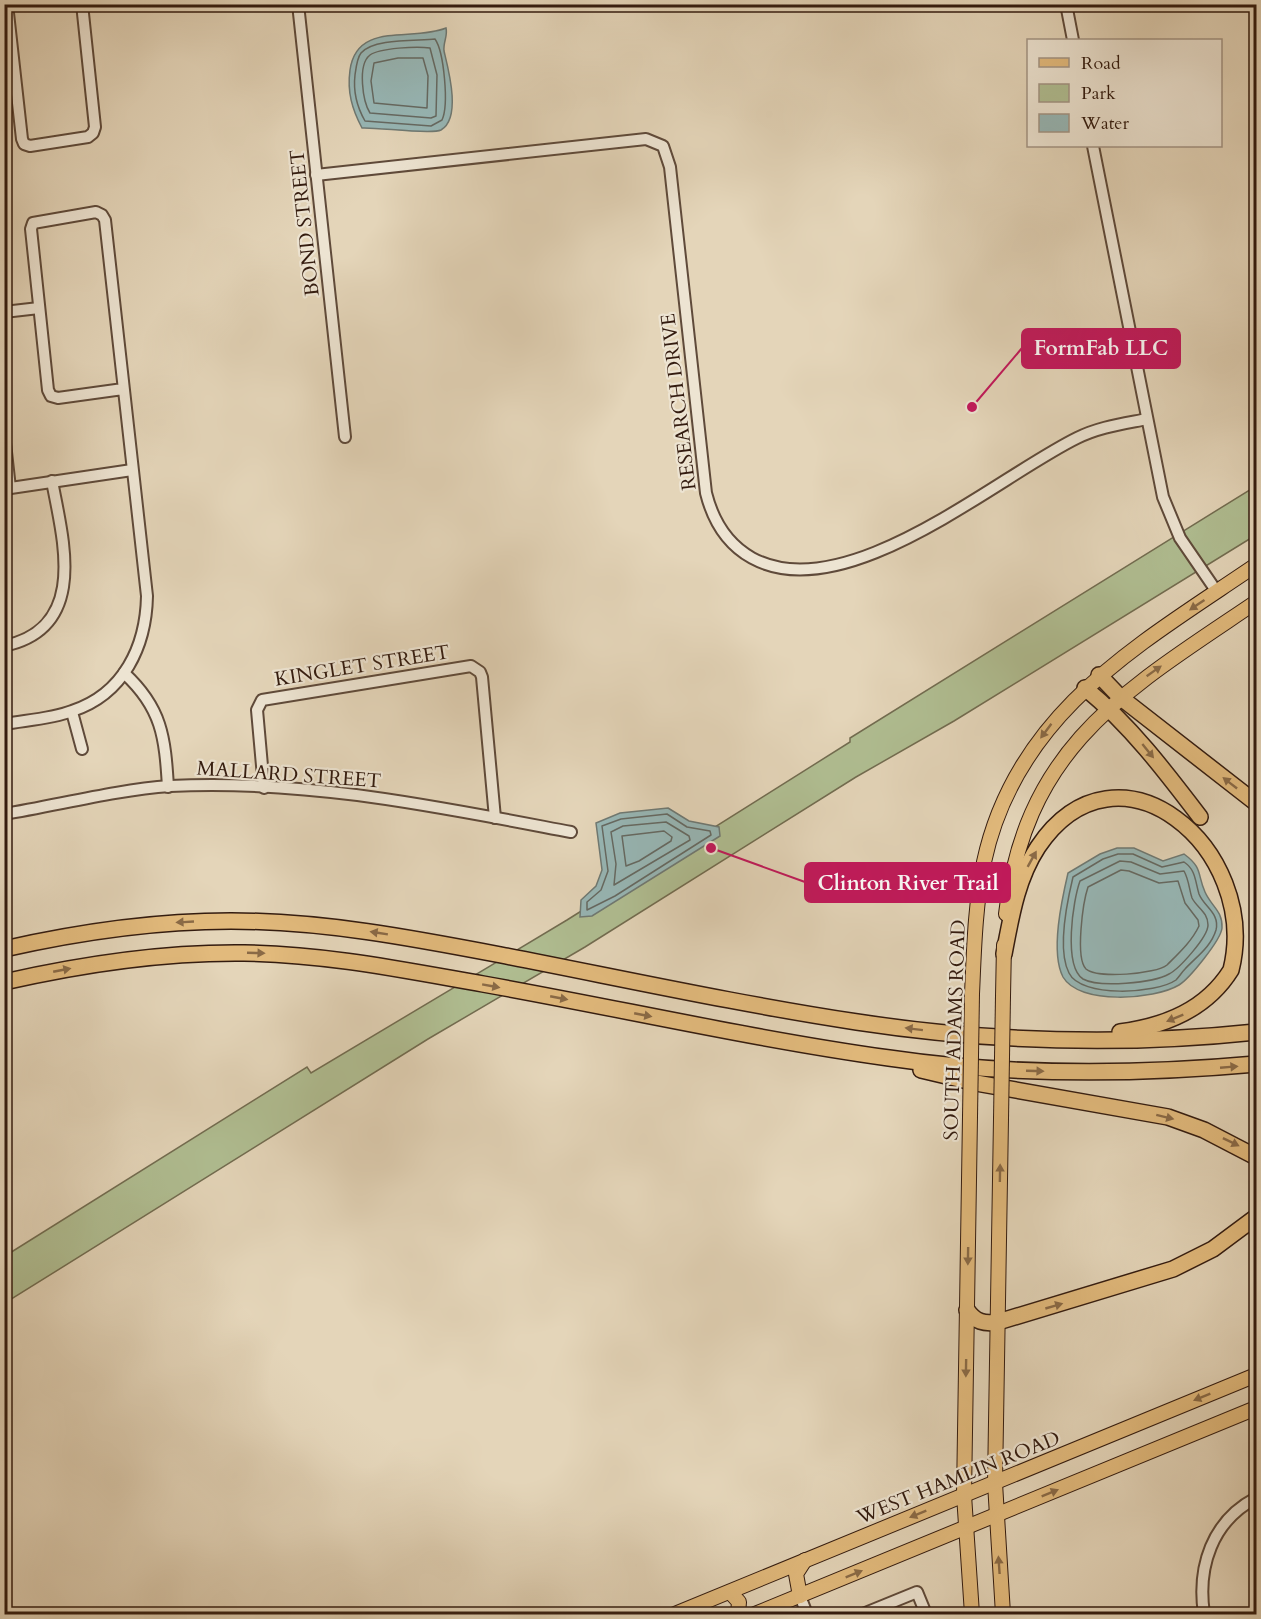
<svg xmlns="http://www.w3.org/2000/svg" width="1261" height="1619" font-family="Cardo,serif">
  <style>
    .green { fill: #b0be92; stroke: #726c50; stroke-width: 1.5 }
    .water { fill: #97b7b6; stroke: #6f7973; stroke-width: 1.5 }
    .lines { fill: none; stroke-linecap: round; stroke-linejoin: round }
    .shore { stroke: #656962; stroke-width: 1.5 }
    .minor-casing { stroke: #5f4a3a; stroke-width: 14 }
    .major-casing { stroke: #331b0f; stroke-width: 16 }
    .highway-casing { stroke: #331b0f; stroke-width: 18 }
    .minor { stroke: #ede4d2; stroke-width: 10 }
    .major { stroke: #e2ba7c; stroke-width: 14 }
    .highway { stroke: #e2ba7c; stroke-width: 15 }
    .major-bridge-casing { stroke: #331b0f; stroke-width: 16; stroke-linecap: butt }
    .major-bridge { stroke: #e2ba7c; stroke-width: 14 }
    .oneway { fill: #8a6a46 }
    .labels { text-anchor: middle; stroke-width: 4.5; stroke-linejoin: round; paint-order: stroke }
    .street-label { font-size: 20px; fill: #331b0f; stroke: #ede4d2 }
    .leader { fill: none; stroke: #c2185b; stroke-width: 2 }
    .callout-dot { fill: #c2185b; stroke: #ede4d2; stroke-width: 2 }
    .callout { fill: #c2185b; stroke: #c2185b; stroke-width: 2 }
    .callout-label { font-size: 21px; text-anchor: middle; font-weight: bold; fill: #fff }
  </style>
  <rect width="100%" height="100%" fill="#e4d5b9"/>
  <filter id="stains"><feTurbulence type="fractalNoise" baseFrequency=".00333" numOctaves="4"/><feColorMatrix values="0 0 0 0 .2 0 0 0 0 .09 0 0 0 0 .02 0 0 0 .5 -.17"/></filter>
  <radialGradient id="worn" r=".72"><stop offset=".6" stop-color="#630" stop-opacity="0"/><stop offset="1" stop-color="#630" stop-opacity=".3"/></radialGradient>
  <path class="green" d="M 1256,486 L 1256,535 L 954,721 L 856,777 L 585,947 L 428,1039 L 5,1303 L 5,1256 L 307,1067 L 311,1073 L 567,920 L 850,742 L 850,738 Z"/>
  <g class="water">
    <path d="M 446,28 C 448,36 443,42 444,51 C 448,68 462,118 441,130 C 431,135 377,127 362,128 C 352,109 347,92 350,70 C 357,21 412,42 446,28 Z"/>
    <path d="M 668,808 L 689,821 L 719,827 L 720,836 L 592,916 L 580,917 L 581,900 L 596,886 L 602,870 L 596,823 L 620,813 Z"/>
    <path d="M 1117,848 L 1134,848 L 1163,861 L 1184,854 C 1203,868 1197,874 1205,892 C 1211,906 1223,911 1222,928 C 1221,940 1189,979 1179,985 C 1154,1000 1079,1005 1063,977 C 1050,952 1062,899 1068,873 L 1100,854 Z"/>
  </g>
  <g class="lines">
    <g class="shore">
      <path d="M 435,39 C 444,52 449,105 442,120 L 431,126 L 365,121 C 357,107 353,92 355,75 C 356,68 357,58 361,53 C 373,38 417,41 435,39 Z"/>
      <path d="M 430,48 L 437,75 L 436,116 L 431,118 L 370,113 C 363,102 357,65 370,55 C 380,48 417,46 430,48 Z"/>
      <path d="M 398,58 L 423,58 L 428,76 L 427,108 L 374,103 L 371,81 L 374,63 Z"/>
      <path d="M 667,814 L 687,827 L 710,831 L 711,835 L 615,896 L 587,910 L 587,902 L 601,890 L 608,871 L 602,826 L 621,819 Z"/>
      <path d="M 666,822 L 689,836 L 690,840 L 614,885 L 616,864 L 611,832 L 623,826 Z"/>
      <path d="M 664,831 L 672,837 L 671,841 L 639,861 L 626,866 L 622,836 Z"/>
      <path d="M 1118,854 L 1133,854 L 1162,867 L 1184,862 C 1196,870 1195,881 1199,894 C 1204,907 1220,913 1216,930 C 1211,947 1196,957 1185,969 C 1182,972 1179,977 1176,980 C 1156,994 1081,998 1069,973 C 1057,950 1067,902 1073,877 L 1103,859 Z"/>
      <path d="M 1120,861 L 1131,862 L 1160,874 L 1184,871 C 1189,880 1189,889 1192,898 C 1197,908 1208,912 1208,925 C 1208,937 1179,969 1169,974 C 1153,983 1099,988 1083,979 C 1063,966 1073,900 1080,881 Z"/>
      <path d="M 1121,870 L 1129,871 L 1159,883 L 1178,881 L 1185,903 L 1198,920 L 1199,926 C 1192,941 1179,953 1167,965 C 1156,974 1097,979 1086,969 C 1075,958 1083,902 1088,887 Z"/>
    </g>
    <defs>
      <g id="minor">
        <path d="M 7,4 L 22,139 L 24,144 L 30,146 L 88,137 L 93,133 L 95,127 L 82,4"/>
        <path d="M 298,4 L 345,437"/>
        <path d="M 1066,4 L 1073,40"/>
        <path d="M 1093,146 L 1163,497 L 1180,538 L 1217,592"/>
        <path d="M 316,175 L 646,139 L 663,146 L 670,167 L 706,493 C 713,521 727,544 752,558 C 845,609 997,477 1077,438 C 1099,427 1122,424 1147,419"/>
        <path d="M 4,312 L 39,308"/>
        <path d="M 4,434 L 10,488"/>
        <path d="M 4,489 L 132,470"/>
        <path d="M 4,646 C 89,628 63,540 52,481"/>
        <path d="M 124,673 C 162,708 165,737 168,787"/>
        <path d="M 72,712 L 82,749"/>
        <path d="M 4,724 C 27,720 51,719 72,711 C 124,694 146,646 147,596 L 105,220 L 102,215 L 96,212 L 33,223 L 31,229 L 48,390 L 51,396 L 58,398 L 123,389"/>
        <path d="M 264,788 L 257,710 L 262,700 L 471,666 L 480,672 L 482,677 L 495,818"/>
        <path d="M 4,814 C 59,805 115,790 170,786 C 305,779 439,807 571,832"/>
        <path d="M 800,1596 L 807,1614"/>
        <path d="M 863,1614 L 917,1592 L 926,1614"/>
        <path d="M 1204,1614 C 1197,1567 1212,1521 1256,1498"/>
      </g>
      <g id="major">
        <path d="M 1006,914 C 1025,745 1129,688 1256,602"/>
        <path d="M 972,994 C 974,950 975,906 984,862 C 1016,712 1140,644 1256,565"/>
        <path d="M 1003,996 L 1004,945"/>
        <path d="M 970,1117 L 964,1495 L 972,1614"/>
        <path d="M 1001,1119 L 995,1483 L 1003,1614"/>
        <path d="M 730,1592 L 739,1602 L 738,1614"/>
        <path d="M 800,1596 L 796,1574 L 805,1560"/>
        <path d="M 675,1614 L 1256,1375"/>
        <path d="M 755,1614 L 1256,1408"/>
      </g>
      <g id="highway">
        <path d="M 1099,675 L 1120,697 L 1256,803"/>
        <path d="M 1085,688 C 1130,725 1165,771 1200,817"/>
        <path d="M 4,949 C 79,932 154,921 231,921 C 323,921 412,938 501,955 C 620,978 738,1004 857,1022 C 989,1042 1124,1046 1256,1032"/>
        <path d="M 1004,954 C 1011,917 1017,879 1038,847 C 1118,728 1261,849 1231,970 C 1206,1010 1165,1026 1120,1032"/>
        <path d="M 4,982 C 83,964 163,952 244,953 C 325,954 403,970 483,984 C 618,1008 753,1039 889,1058 C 1011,1076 1134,1075 1256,1064"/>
        <path d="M 921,1070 L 976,1083 L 1168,1117 L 1204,1130 L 1256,1157"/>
        <path d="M 967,1310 C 975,1322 984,1324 998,1322 L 1173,1269 L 1213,1249 L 1256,1217"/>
      </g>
    </defs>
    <use href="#minor" class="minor-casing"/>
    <use href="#major" class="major-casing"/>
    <use href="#highway" class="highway-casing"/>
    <use href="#minor" class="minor"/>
    <use href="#major" class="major"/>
    <use href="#highway" class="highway"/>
    <defs>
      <g id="major-bridge">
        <path d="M 970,1117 L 972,994"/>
        <path d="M 1001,1119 L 1003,996"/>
      </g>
    </defs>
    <use href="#major-bridge" class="major-bridge-casing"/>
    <use href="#major-bridge" class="major-bridge"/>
  </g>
  <defs><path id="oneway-solid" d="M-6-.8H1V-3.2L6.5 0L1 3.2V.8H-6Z" transform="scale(1.5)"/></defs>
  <g class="oneway">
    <use href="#oneway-solid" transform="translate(1197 605) rotate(146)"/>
    <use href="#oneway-solid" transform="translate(1154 671) rotate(-35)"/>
    <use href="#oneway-solid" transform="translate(1046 731) rotate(127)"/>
    <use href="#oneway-solid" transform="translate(1148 751) rotate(51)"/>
    <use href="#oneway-solid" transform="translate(1230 783) rotate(-142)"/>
    <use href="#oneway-solid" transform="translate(1032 859) rotate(-61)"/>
    <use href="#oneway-solid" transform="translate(185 922) rotate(177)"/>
    <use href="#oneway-solid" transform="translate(379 933) rotate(-171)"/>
    <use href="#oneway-solid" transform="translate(256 953) rotate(2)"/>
    <use href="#oneway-solid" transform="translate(62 970) rotate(-11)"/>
    <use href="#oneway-solid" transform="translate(491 986) rotate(10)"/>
    <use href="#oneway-solid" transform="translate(559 998) rotate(11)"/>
    <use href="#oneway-solid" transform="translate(643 1015) rotate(11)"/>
    <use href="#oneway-solid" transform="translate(1175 1018) rotate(158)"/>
    <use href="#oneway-solid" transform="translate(914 1029) rotate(-173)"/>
    <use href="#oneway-solid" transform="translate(1229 1067) rotate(-5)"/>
    <use href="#oneway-solid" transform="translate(1035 1071) rotate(2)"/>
    <use href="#oneway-solid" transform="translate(1165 1117) rotate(14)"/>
    <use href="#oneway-solid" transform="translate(1231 1142) rotate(26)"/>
    <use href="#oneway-solid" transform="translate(1000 1173) rotate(-89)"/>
    <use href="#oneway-solid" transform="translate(968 1256) rotate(91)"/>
    <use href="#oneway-solid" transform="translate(1054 1306) rotate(-16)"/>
    <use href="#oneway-solid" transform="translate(966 1368) rotate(91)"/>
    <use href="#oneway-solid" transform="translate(1202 1397) rotate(158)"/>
    <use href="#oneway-solid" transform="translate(1050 1493) rotate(-22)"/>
    <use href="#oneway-solid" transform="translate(918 1514) rotate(158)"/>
    <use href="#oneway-solid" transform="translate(999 1565) rotate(-94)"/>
    <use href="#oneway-solid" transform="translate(854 1574) rotate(-22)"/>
  </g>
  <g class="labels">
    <g class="street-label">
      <text transform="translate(304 223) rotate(-96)" y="7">BOND STREET</text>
      <text transform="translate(678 402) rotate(-97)" y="7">RESEARCH DRIVE</text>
      <text transform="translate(362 665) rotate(-9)" y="7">KINGLET STREET</text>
      <text transform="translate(289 774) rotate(4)" y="7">MALLARD STREET</text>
      <text transform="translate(954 1030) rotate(-88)" y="7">SOUTH ADAMS ROAD</text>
      <text transform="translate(958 1477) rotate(-22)" y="7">WEST HAMLIN ROAD</text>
    </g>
  </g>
  <path class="leader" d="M972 407L1022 348M711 848L805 882"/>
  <g class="callout-dot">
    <circle cx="972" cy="407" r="6"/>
    <circle cx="711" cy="848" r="6"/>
  </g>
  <g class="callout">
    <rect x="1022" y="329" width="158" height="39" rx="6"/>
    <rect x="805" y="863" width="205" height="39" rx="6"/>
  </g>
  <g class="callout-label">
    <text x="1101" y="355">FormFab LLC</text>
    <text x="908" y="890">Clinton River Trail</text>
  </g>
  <rect width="1261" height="1619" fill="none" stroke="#e4d5b9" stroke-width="24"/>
  <rect x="6" y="6" width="1249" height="1607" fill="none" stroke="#331b0f" stroke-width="3"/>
  <rect x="12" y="12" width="1237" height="1595" fill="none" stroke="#331b0f" stroke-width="1.5"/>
  <rect x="1027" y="39" width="195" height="108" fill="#ede4d2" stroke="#a39484" stroke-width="1.5"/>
  <rect x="1039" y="58" width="30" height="9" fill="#e2ba7c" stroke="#a39484" stroke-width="1.5"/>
  <text x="1081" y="69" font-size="18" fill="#331b0f">Road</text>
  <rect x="1039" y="84" width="30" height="18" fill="#b0be92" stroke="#a39484" stroke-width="1.5"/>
  <text x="1081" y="99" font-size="18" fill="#331b0f">Park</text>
  <rect x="1039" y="114" width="30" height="18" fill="#97b7b6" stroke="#a39484" stroke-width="1.5"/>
  <text x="1081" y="129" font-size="18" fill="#331b0f">Water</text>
  <rect width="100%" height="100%" filter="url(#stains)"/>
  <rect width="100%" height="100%" fill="url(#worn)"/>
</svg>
